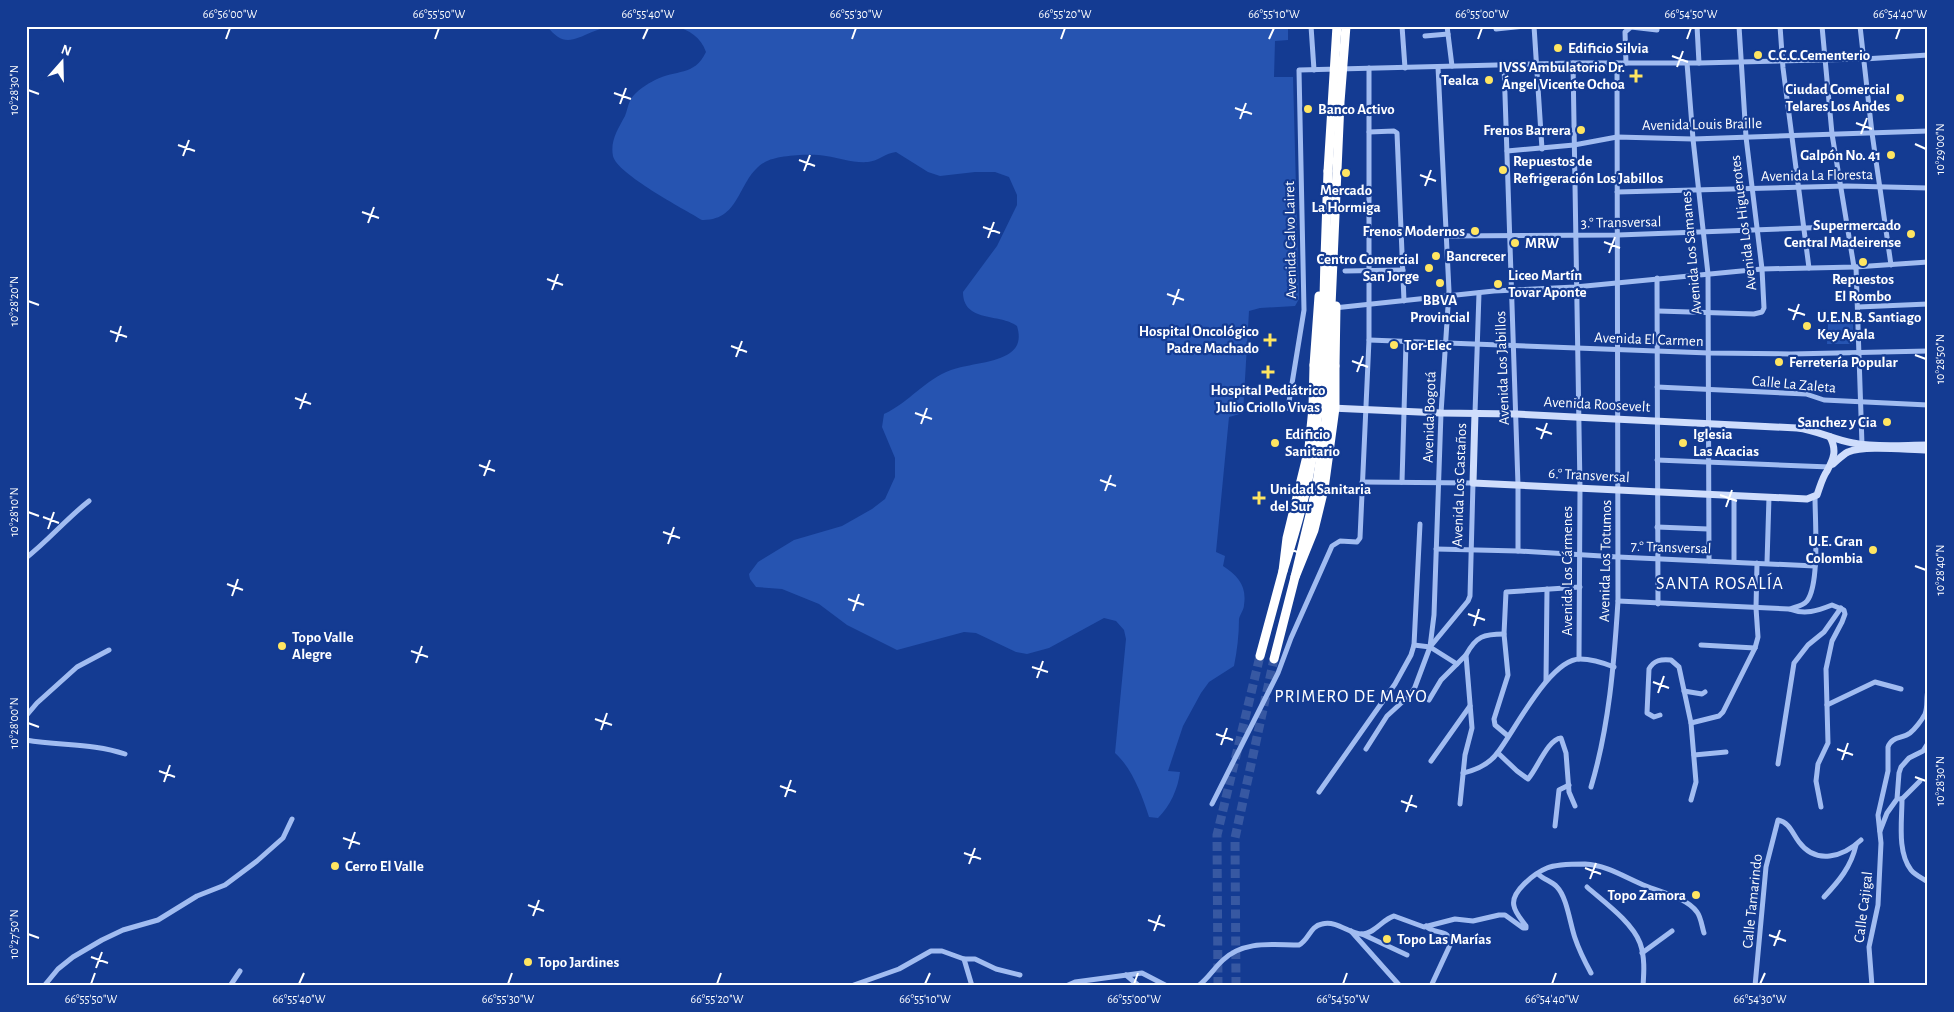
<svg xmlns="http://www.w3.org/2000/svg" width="1954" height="1012" font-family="'Alegreya Sans',sans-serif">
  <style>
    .green { fill: #2654b1 }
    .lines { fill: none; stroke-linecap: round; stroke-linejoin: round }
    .highway-tunnel { stroke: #3758a2; stroke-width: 9; stroke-dasharray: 9 4.5; stroke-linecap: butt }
    .street { stroke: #a1bcf1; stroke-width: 5 }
    .secondary { stroke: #cfddfc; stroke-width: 7 }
    .highway { stroke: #fff; stroke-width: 9 }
    .highway-bridge { stroke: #fff; stroke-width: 9 }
    .ticks { fill: none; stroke: #fff; stroke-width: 2 }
    .poi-dot { fill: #ffe561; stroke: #143b92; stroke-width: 2 }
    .labels { text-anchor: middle; stroke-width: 4.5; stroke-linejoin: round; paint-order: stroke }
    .poi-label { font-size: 15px; font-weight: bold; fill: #fff; stroke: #143b92; text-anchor: start }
    .street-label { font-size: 15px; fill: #fff; stroke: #143b92 }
    .quarter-label { font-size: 18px; letter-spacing: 1px; fill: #fff; stroke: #143b92 }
    .neatline { fill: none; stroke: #fff; stroke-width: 2 }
    .ticks-label { font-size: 12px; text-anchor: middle; fill: #fff }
  </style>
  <rect width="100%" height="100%" fill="#143b92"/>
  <g class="green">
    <path d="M 547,26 L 623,26 C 612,27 601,28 592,32 C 572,41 562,46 547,26 Z"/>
    <path d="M 675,26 L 1288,26 L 1288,40 L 1275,41 L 1274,77 L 1293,77 L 1299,299 L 1295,306 L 1260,308 L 1249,311 L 1243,413 L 1229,417 L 1216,552 L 1225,556 L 1223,566 C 1238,576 1247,586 1244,605 C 1244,610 1240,614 1239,619 C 1239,635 1237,651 1234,666 L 1209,682 L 1201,693 L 1183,726 L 1168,771 L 1180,772 C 1178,789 1170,806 1158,818 L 1149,817 C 1142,795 1132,768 1115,753 L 1126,639 L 1124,630 L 1116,621 L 1104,618 L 1049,648 L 1027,654 L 1016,652 L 976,633 L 964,632 L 897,650 L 847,625 L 819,604 L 782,589 L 756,587 L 750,579 L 749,574 L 758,562 L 794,540 L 842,526 L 872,509 L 885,499 L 895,477 L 895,458 L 882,427 L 884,414 C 910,402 924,380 951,370 C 968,364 996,363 1010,353 C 1020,346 1020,336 1017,326 C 1000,313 963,323 963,292 L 997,246 L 1017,205 L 1017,195 L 1009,177 L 995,172 L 975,172 L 940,176 L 928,172 L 896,152 C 886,153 878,161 868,162 C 852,163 840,158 826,156 C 813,153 776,155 765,162 C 737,178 742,221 702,220 C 684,209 617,174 613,156 C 610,141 618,129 625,116 C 627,111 628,104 631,99 C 636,91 647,84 655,80 C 676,69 694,77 706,52 C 701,37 689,30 675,26 Z"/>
    <path d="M 1828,323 L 1853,323 L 1853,344 L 1827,344 Z"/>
  </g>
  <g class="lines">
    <g class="highway-tunnel">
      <path d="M 1218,986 L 1217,835 L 1260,656"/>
      <path d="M 1236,986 L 1235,838 L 1274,659"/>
    </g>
    <g class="street">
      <path d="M 1311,26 L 1314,70"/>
      <path d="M 1402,26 L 1405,68"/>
      <path d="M 1447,26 L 1452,66"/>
      <path d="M 1534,26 L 1542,149"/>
      <path d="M 1697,26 L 1699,63"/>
      <path d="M 1780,26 L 1783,68 L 1809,268"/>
      <path d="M 1822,26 L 1832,134 L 1854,267"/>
      <path d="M 1860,26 L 1872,133 L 1891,265"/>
      <path d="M 1496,29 L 1525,26"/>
      <path d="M 1425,36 L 1448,34"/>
      <path d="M 1573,63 L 1580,488 L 1579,659"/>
      <path d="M 1626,63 L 1625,32 L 1631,27 L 1657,30 L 1657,26"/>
      <path d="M 1687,63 L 1693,139 L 1708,274 L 1709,561"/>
      <path d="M 1504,65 L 1518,485 L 1518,551"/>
      <path d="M 1369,132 L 1394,131 L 1397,133 L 1404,301"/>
      <path d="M 1507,151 L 1574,145 L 1617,137 L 1693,139 L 1928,131"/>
      <path d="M 1617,192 L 1847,186 L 1928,188"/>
      <path d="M 1446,236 L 1618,235 L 1886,225"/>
      <path d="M 1856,267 L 1862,445"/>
      <path d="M 1345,271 L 1403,270"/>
      <path d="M 1657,278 L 1658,604"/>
      <path d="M 1858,307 L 1928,304"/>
      <path d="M 1334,308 L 1494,291 L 1575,287 L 1762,269 L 1855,267 L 1928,262"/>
      <path d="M 1658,311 L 1754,314 L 1762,312 L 1764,308 L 1762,269 L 1746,137 L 1739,26"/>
      <path d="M 1369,340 L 1709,353 L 1791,354 L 1928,351"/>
      <path d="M 1657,387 L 1806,394 L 1824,400 L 1928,405"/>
      <path d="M 1263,408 L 1313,408"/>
      <path d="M 1288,408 L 1304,310 L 1299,70 L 1573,63 L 1699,63 L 1864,59 L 1928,55"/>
      <path d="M 1475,413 L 1479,293"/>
      <path d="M 1657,460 L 1830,467"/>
      <path d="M 1362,482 L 1473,483 L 1470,596 L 1468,601 L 1430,647"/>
      <path d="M 1402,482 L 1406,342"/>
      <path d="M 1657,527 L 1708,529"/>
      <path d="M 1436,549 L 1518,551 L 1618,557 L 1815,566"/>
      <path d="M 26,558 C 48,541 66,519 89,501"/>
      <path d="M 1734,561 L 1734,496"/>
      <path d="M 1767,563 L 1769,497"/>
      <path d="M 1618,601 L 1789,609 C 1805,615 1817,611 1832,605 L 1844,610 L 1845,614 L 1842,622 L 1832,641 L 1826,669 L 1828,743 L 1818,764 L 1816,781 L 1821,807"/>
      <path d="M 1790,609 C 1795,607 1803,606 1807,601 C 1820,584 1815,520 1815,497"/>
      <path d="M 1414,645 L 1430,647 L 1457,664"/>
      <path d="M 1701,645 L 1755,648"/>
      <path d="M 1546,681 L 1547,589"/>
      <path d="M 1684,691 L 1702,694 L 1705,692"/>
      <path d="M 1429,700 L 1441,680 L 1466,655"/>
      <path d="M 1827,705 L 1875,682 L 1901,689"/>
      <path d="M 1660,715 L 1654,717 L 1647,713 L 1649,669 C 1654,660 1661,659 1671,660 L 1679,667 L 1691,723"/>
      <path d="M 26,716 L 37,703 L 77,667 L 109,650"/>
      <path d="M 1508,736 L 1495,725 L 1494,719 L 1508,675 L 1504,634 L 1506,592 L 1580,587"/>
      <path d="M 26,740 C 60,746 93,743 125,754"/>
      <path d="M 1366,749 L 1387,716 L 1411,694 L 1415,687 L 1430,647 L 1434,615 L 1441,413 L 1449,291 L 1438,67"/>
      <path d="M 1498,753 L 1517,771 L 1528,779 C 1537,769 1548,739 1561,738 L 1566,753 L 1569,792 L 1575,806"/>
      <path d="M 1694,755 L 1726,752"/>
      <path d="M 1431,761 L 1470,706"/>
      <path d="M 1778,764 L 1794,663 L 1808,645 L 1824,632 L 1841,608"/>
      <path d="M 1463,773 C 1476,770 1490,764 1498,752 C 1515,730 1550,659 1580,659 C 1591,659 1604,663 1614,667"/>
      <path d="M 1591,787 C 1609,727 1614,664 1618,601 L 1617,63"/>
      <path d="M 1319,792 L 1395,684 L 1411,655 L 1414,645 L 1420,524"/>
      <path d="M 1900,799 L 1903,798 L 1920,781"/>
      <path d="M 1902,799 C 1902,821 1897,852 1911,870 C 1915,875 1922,878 1928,882"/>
      <path d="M 1691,800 L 1696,782 L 1691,723 L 1719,716 L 1723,712 L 1755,648 L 1758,637 L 1756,608 L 1757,563"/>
      <path d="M 1212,804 L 1278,673 L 1291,638 L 1332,546 L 1340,541 L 1357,542 L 1360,538 L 1369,340 L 1369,68"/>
      <path d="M 1460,804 L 1465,755 L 1472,728 L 1466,655 C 1476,636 1484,634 1504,634"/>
      <path d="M 1555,826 L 1559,790 L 1569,785"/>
      <path d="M 1880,831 L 1887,813 L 1897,799 L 1899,773 L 1901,767 L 1909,758 L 1923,751 L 1928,743"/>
      <path d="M 1538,874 C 1544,880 1552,881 1557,887 C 1567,897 1570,924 1575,938 C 1579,950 1585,962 1591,973"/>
      <path d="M 1587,887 C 1604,902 1632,922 1640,943 C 1645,957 1644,972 1643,986"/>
      <path d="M 1824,897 C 1839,881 1851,867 1856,845"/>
      <path d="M 1426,926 C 1434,935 1449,928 1451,943 L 1431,986"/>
      <path d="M 1351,931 L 1400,986"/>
      <path d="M 1362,934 L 1407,955"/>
      <path d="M 1642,953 L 1672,931"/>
      <path d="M 964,959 L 972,986"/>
      <path d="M 1126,975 L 1139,986"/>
      <path d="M 44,986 L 58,969 L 73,957 L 102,940 L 123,930 L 158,920 L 197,896 L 225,885 L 257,861 L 283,838 L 292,819"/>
      <path d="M 230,986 L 240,971"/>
      <path d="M 851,986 L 899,969 L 931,951 L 942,951 L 964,959 L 975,959 L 996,969 L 1020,975"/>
      <path d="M 1066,986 L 1075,982 L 1142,973 L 1167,986"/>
      <path d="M 1198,986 C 1208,979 1214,968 1223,960 C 1244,940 1273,945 1299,945 C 1309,940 1310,926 1322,924 C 1338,920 1350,935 1363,934 C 1375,933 1383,919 1394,916 L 1424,927 L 1455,919 L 1473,921 L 1499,915 L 1505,915 L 1523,928 L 1526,928 L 1526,926 C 1522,920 1515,913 1514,906 C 1510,892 1535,873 1547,868 C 1556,864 1574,864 1585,864 C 1607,865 1626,878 1646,886 C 1661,892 1687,898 1697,912 C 1701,917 1702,927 1704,933"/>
      <path d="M 1755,986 L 1766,867 L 1778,820 C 1790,823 1792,833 1799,842 C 1816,865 1843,857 1861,840"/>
      <path d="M 1872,986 L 1869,947 L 1878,905 L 1881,843 L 1878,815 L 1888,771 L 1888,747 C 1892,736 1902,739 1910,733 C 1915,729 1922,720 1925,714 C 1928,707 1926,698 1928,690"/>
    </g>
    <g class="secondary">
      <path d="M 1331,408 L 1441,413 L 1516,414 L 1797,428 C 1817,430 1834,440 1853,443 C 1877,448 1904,445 1928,445"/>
      <path d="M 1475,413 L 1473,483 L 1807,499 L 1817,495 C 1820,487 1822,478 1827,471 C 1834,458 1837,450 1830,437"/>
      <path d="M 1833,464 C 1838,460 1842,455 1848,452 C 1865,445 1908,450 1928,450"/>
    </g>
    <g class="highway">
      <path d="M 1325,258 L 1328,171"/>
      <path d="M 1260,656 L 1283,571 L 1287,538 L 1309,448 L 1313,408 L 1314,365"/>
      <path d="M 1274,659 L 1295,577 L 1314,530 L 1324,489 L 1335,408 L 1335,366"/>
    </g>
    <g class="highway-bridge">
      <path d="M 1328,171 L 1337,26"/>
      <path d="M 1314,365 L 1319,296"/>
      <path d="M 1335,366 L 1336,306"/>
      <path d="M 1283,571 C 1293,539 1303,508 1309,475 C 1323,404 1323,331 1325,258"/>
      <path d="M 1295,577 L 1316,490 L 1326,419 L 1340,102 L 1346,26"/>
    </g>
  </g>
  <path class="ticks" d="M 226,39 L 230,28M 435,39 L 439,28M 643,39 L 648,28M 852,39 L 856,28M 1061,39 L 1065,28M 1269,39 L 1274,28M 1478,39 L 1482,28M 1687,39 L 1691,28M 1896,39 L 1900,28M 1672,56 L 1688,62M 1677,67 L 1683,51M 28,90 L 39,94M 614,93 L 631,99M 620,104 L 626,88M 1235,108 L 1252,114M 1240,119 L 1246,103M 1856,123 L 1872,129M 1861,134 L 1867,118M 1915,144 L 1926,149M 178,145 L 195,151M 183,156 L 189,140M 799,160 L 815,166M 804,171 L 810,155M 1420,175 L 1436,181M 1425,186 L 1431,170M 362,212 L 379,218M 368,223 L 374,207M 983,227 L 1000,233M 988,238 L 994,222M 1604,242 L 1620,248M 1609,253 L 1615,237M 547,279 L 563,285M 552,290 L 558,274M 1167,294 L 1184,300M 28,301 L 39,305M 1173,305 L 1179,289M 1788,309 L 1805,315M 1793,320 L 1799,304M 110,331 L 127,337M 116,342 L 121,326M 731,346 L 747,352M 1915,355 L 1926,359M 736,357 L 742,341M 1352,361 L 1368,367M 1357,372 L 1363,356M 295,398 L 311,404M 300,409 L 306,393M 915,413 L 932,419M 921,424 L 927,408M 1536,428 L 1552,434M 1541,439 L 1547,423M 479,465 L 495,471M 484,476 L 490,460M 1100,480 L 1116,486M 1105,491 L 1111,475M 1720,495 L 1737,501M 1726,507 L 1732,490M 28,512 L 39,516M 43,517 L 59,523M 48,529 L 54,512M 663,532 L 680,538M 668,544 L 674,527M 1284,547 L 1300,553M 1289,559 L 1295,542M 1915,566 L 1926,570M 227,584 L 243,590M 232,596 L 238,579M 848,599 L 864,605M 853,611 L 859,594M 1468,614 L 1485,620M 1474,626 L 1479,609M 411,651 L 428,657M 416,663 L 422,646M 1032,667 L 1048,672M 1037,678 L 1043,661M 1653,682 L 1669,688M 1658,693 L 1664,676M 595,719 L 612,725M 28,723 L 39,727M 601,730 L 607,713M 1216,734 L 1233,740M 1221,745 L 1227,728M 1837,749 L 1853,755M 1842,760 L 1848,743M 159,771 L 175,777M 1915,777 L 1926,781M 164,782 L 170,765M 780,786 L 796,792M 785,797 L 791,780M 1401,801 L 1417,807M 1406,812 L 1412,795M 343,838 L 360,844M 349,849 L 355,832M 964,853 L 981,859M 969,864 L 975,848M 1585,868 L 1601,874M 1590,879 L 1596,863M 528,905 L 544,911M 533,916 L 539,900M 1148,920 L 1165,926M 1154,931 L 1160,915M 28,934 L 39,938M 1769,935 L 1786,941M 1774,946 L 1780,930M 91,957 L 108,963M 96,968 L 102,952M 91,984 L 95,973M 299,984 L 304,973M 508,984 L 512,973M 717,984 L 721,973M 925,984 L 930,973M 1134,984 L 1138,973M 1343,984 L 1347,973M 1552,984 L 1556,973M 1760,984 L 1765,973"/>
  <g class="poi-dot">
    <circle cx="1558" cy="48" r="5"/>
    <circle cx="1758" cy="55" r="5"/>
    <path d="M1633.5 68.5h5v5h5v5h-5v5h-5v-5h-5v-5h5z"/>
    <circle cx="1489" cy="80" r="5"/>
    <circle cx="1900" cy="98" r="5"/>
    <circle cx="1308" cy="109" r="5"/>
    <circle cx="1581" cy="130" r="5"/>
    <circle cx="1891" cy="155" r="5"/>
    <circle cx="1503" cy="170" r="5"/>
    <circle cx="1346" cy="173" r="5"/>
    <circle cx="1475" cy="231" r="5"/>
    <circle cx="1911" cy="234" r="5"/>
    <circle cx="1515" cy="243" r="5"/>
    <circle cx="1436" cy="256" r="5"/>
    <circle cx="1863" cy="262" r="5"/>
    <circle cx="1429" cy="268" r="5"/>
    <circle cx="1440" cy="283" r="5"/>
    <circle cx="1498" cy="284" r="5"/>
    <circle cx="1807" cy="326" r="5"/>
    <path d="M1267.5 332.5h5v5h5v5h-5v5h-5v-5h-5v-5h5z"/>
    <circle cx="1394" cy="345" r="5"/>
    <circle cx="1779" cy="362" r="5"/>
    <path d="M1265.5 364.5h5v5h5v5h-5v5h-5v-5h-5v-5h5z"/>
    <circle cx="1887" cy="422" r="5"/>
    <circle cx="1275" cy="443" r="5"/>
    <circle cx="1683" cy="443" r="5"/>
    <path d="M1256.5 490.5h5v5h5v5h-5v5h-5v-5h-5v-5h5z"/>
    <circle cx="1873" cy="550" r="5"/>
    <circle cx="282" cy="646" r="5"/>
    <circle cx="335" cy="866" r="5"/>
    <circle cx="1696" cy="895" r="5"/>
    <circle cx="1387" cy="939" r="5"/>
    <circle cx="528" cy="962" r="5"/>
  </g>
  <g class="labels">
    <g class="poi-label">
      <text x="1568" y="53">Edificio Silvia</text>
      <text x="1768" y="60">C.C.C.Cementerio</text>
      <text x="1625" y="72" text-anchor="end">IVSS Ambulatorio Dr.<tspan x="1625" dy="17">Ángel Vicente Ochoa</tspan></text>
      <text x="1479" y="85" text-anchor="end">Tealca</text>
      <text x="1890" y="94" text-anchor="end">Ciudad Comercial<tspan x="1890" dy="17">Telares Los Andes</tspan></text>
      <text x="1318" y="114">Banco Activo</text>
      <text x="1571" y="135" text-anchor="end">Frenos Barrera</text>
      <text x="1881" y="160" text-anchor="end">Galpón No. 41</text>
      <text x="1513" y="166">Repuestos de<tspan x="1513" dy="17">Refrigeración Los Jabillos</tspan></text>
      <text x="1346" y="195" text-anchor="middle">Mercado<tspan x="1346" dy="17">La Hormiga</tspan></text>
      <text x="1901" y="230" text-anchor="end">Supermercado<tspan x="1901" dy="17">Central Madeirense</tspan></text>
      <text x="1465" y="236" text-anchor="end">Frenos Modernos</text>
      <text x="1525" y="248">MRW</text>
      <text x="1446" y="261">Bancrecer</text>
      <text x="1419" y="264" text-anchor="end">Centro Comercial<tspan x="1419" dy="17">San Jorge</tspan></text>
      <text x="1508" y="280">Liceo Martín<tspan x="1508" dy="17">Tovar Aponte</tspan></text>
      <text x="1863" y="284" text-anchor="middle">Repuestos<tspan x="1863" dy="17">El Rombo</tspan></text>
      <text x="1440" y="305" text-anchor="middle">BBVA<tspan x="1440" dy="17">Provincial</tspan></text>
      <text x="1817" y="322">U.E.N.B. Santiago<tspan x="1817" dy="17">Key Ayala</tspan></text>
      <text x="1259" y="336" text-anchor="end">Hospital Oncológico<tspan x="1259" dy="17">Padre Machado</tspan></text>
      <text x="1404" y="350">Tor-Elec</text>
      <text x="1789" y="367">Ferretería Popular</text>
      <text x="1268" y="395" text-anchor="middle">Hospital Pediátrico<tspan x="1268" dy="17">Julio Criollo Vivas</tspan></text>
      <text x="1877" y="427" text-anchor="end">Sanchez y Cia</text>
      <text x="1285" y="439">Edificio<tspan x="1285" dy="17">Sanitario</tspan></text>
      <text x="1693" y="439">Iglesia<tspan x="1693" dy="17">Las Acacias</tspan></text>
      <text x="1270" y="494">Unidad Sanitaria<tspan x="1270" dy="17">del Sur</tspan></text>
      <text x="1863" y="546" text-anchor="end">U.E. Gran<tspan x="1863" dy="17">Colombia</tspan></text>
      <text x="292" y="642">Topo Valle<tspan x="292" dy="17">Alegre</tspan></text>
      <text x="345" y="871">Cerro El Valle</text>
      <text x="1686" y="900" text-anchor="end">Topo Zamora</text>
      <text x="1397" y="944">Topo Las Marías</text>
      <text x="538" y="967">Topo Jardines</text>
    </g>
    <g class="street-label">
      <text transform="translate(1702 124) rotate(-1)" y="5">Avenida Louis Braille</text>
      <text transform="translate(1817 175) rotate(-1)" y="5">Avenida La Floresta</text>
      <text transform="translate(1621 222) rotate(-1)" y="5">3.° Transversal</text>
      <text transform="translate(1743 223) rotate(-97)" y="5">Avenida Los Higuerotes</text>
      <text transform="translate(1290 240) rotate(-91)" y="5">Avenida Calvo Lairet</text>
      <text transform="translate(1691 253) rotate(-95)" y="5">Avenida Los Samanes</text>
      <text transform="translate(1649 339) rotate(2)" y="5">Avenida El Carmen</text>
      <text transform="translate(1502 368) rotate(-92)" y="5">Avenida Los Jabillos</text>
      <text transform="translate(1794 384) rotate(5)" y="5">Calle La Zaleta</text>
      <text transform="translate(1597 404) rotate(3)" y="5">Avenida Roosevelt</text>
      <text transform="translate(1429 417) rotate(-88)" y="5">Avenida Bogotá</text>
      <text transform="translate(1589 475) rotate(3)" y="5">6.° Transversal</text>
      <text transform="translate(1459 485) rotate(-88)" y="5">Avenida Los Castaños</text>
      <text transform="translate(1671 547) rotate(2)" y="5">7.° Transversal</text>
      <text transform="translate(1605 561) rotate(-89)" y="5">Avenida Los Totumos</text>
      <text transform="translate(1567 571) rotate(-90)" y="5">Avenida Los Cármenes</text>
      <text transform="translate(1752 901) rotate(-84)" y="5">Calle Tamarindo</text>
      <text transform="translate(1863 907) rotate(-83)" y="5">Calle Cajigal</text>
    </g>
    <g class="quarter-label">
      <text x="1720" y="589">SANTA ROSALÍA</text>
      <text x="1351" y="702">PRIMERO DE MAYO</text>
    </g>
  </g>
  <rect width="1954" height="1012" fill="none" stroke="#143b92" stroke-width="55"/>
  <g transform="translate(62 62) rotate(20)" stroke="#143b92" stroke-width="4" paint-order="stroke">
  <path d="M0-4L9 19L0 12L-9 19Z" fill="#ffffff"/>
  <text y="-8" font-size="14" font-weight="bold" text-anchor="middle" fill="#ffffff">N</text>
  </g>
  <rect x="28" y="28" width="1898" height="956" class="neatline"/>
  <g class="ticks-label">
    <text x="230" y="18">66°56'00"W</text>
    <text x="439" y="18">66°55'50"W</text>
    <text x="648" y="18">66°55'40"W</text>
    <text x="856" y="18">66°55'30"W</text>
    <text x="1065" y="18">66°55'20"W</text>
    <text x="1274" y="18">66°55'10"W</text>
    <text x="1482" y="18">66°55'00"W</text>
    <text x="1691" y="18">66°54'50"W</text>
    <text x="1900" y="18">66°54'40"W</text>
    <text transform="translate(14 90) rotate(-90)" y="4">10°28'30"N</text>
    <text transform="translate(1940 149) rotate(-90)" y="4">10°29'00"N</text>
    <text transform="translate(14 301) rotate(-90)" y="4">10°28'20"N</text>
    <text transform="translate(1940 359) rotate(-90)" y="4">10°28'50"N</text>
    <text transform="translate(14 512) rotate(-90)" y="4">10°28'10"N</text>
    <text transform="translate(1940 570) rotate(-90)" y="4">10°28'40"N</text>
    <text transform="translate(14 723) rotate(-90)" y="4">10°28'00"N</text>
    <text transform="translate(1940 781) rotate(-90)" y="4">10°28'30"N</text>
    <text transform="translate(14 934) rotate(-90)" y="4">10°27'50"N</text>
    <text x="91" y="1003">66°55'50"W</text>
    <text x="299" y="1003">66°55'40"W</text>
    <text x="508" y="1003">66°55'30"W</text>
    <text x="717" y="1003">66°55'20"W</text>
    <text x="925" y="1003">66°55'10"W</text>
    <text x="1134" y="1003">66°55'00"W</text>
    <text x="1343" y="1003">66°54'50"W</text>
    <text x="1552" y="1003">66°54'40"W</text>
    <text x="1760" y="1003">66°54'30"W</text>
  </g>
</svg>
